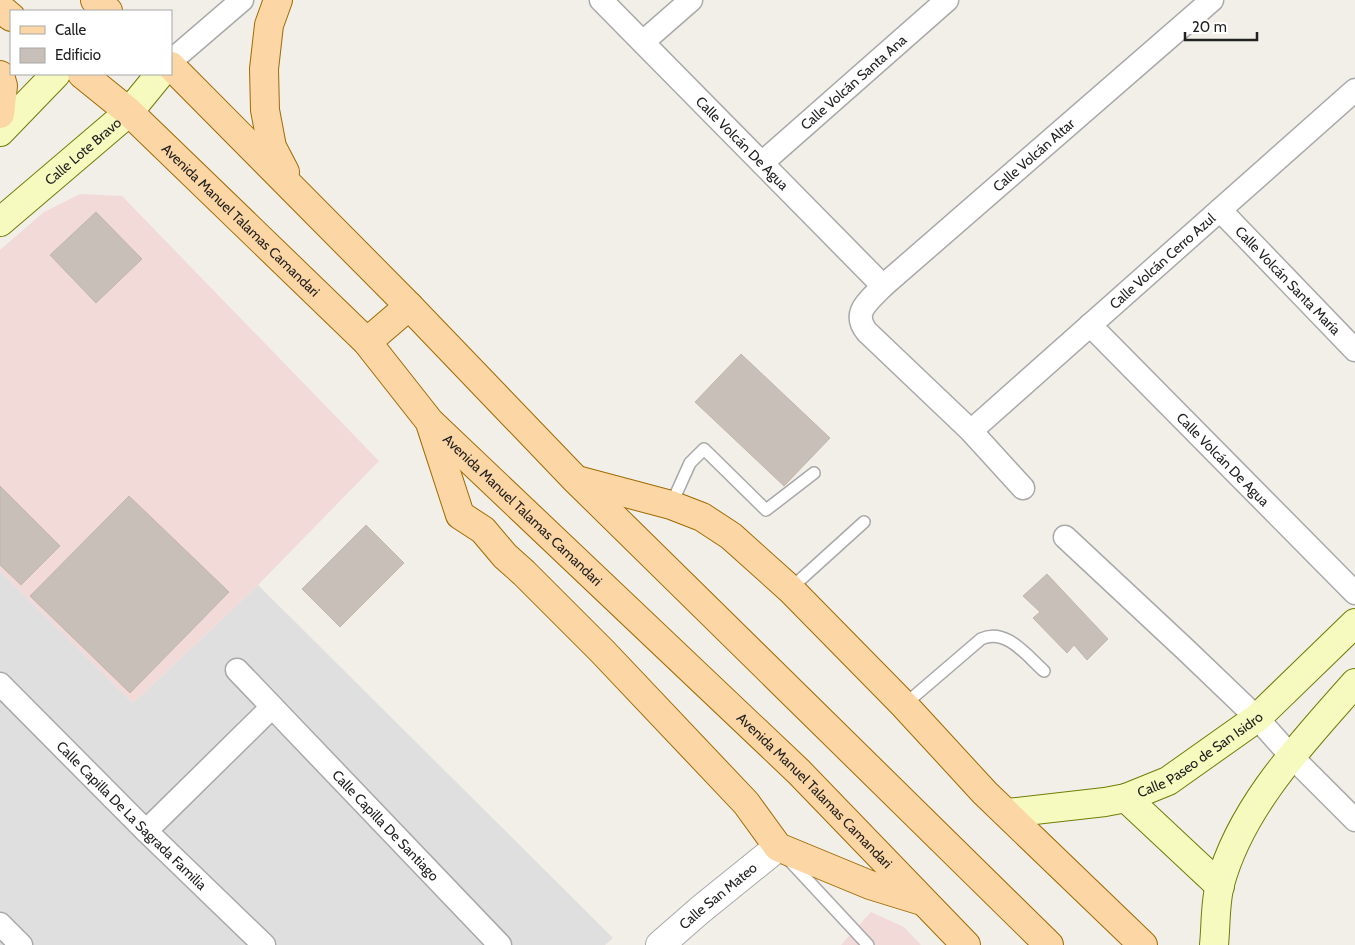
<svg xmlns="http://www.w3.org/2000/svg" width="1355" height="945" font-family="Cabin,sans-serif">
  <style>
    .residential { fill: #e0dfdf }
    .commercial { fill: #f2dad9 }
    .building { fill: #c7bfb8; stroke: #c4b6ab }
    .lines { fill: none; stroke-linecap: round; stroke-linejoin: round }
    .service-casing { stroke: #a9a9a9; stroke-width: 14 }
    .minor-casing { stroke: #a9a9a9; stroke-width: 25 }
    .tertiary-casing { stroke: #a9a9a9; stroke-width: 30 }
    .secondary-casing { stroke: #707d05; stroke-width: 30 }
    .primary-casing { stroke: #a06b00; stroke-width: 30 }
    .service { stroke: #fff; stroke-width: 11 }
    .minor { stroke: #fff; stroke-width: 22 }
    .tertiary { stroke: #fff; stroke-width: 28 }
    .secondary { stroke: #f7fabf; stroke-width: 28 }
    .primary { stroke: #fcd6a4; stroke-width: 28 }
    .labels { text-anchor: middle; stroke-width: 5; stroke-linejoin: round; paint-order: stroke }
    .street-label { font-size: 14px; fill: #222; stroke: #fff }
  </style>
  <rect width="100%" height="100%" fill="#f2efe9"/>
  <path class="residential" d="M 0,571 L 133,703 L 258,585 L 613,938 L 605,945 L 0,945 Z"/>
  <g class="commercial">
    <path d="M 80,194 L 122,196 L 379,461 L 258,585 L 133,703 L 0,571 L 0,250 L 44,212 Z"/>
    <path d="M 871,912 L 904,927 L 921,945 L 841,945 Z"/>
  </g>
  <g class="building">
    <path d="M 96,212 L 142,259 L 96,303 L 50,255 Z"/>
    <path d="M 741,354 L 830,438 L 784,486 L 695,402 Z"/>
    <path d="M 0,486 L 60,546 L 21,585 L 0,565 Z"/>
    <path d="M 129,496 L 229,592 L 130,693 L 30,596 Z"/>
    <path d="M 366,525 L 404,563 L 340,627 L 302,589 Z"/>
    <path d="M 1047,574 L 1108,639 L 1087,660 L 1074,645 L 1067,653 L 1033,618 L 1040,612 L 1023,596 Z"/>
  </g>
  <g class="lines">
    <defs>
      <g id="service">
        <path d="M 671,505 L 690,463 L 704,449 L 766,510 L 814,473"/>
        <path d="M 790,589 L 864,522"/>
        <path d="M 904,705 L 981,639 C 1006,627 1027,656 1044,671"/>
        <path d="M 789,860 L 868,945"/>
      </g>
      <g id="minor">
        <path id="s1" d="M 601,0 L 883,286"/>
        <path d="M 643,42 L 691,0"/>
        <path d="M 171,61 L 242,0"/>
        <path id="s2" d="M 762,163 L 947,0"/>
        <path id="s3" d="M 1220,210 L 1355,350"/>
        <path id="s4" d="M 1090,325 L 1355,593"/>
        <path id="s5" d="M 971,431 L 1355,90"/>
        <path id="s6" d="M 1023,488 L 971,431 L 867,332 C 851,312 869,301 883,286 L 1212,0"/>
        <path d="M 1065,537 L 1186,650 L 1257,718 L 1291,756 L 1355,820"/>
        <path id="s7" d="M 237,670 L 500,945"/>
        <path id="s8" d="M 0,684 L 146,831 L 264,945"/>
        <path d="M 146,831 L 272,707"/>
        <path d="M 0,924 L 21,945"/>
      </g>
      <g id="tertiary">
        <path id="s9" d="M 660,945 L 700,910 L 778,847"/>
      </g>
      <g id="secondary">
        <path d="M 0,132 L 56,74"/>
        <path id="s10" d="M 0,222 L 129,112 L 160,74"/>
        <path d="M 1126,798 L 1220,886"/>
        <path id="s11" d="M 1008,813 L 1105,802 L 1126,798 L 1168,781 L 1257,718 L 1355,623"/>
        <path d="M 1214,945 C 1216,925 1215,903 1220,884 C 1241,806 1303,742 1355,683"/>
      </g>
      <g id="primary">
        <path d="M 95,0 L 108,11"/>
        <path d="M 278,0 L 269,25 L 264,69 L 265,110 L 272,147 L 285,172"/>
        <path d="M 0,8 L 11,17"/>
        <path d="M 171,66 L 409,306 L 576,480 L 1049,945"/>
        <path id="s12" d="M 82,74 L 129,112 L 367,342 L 430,422 L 799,772 L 966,945"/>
        <path d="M 0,75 L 3,86 L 0,114"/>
        <path d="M 367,342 L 409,306"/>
        <path d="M 431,426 L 460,515 L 483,530 L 505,556 L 524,573 L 602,651 L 746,803 L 778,847 L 870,885 L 922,901"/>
        <path d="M 577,480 L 671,505 L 702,517 L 731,536 L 790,589 L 904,705 L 985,793 L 1143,945"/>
      </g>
    </defs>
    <use href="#service" class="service-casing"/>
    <use href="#minor" class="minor-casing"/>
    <use href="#tertiary" class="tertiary-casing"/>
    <use href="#secondary" class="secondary-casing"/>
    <use href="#primary" class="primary-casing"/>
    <use href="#service" class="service"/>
    <use href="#minor" class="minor"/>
    <use href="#tertiary" class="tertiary"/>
    <use href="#secondary" class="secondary"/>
    <use href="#primary" class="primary"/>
  </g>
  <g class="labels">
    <g class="street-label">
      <text dy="5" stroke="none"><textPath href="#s2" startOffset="122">Calle Volcán Santa Ana</textPath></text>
      <text dy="5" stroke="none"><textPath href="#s1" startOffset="201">Calle Volcán De Agua</textPath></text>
      <text dy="5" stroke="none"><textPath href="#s10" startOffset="109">Calle Lote Bravo</textPath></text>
      <text dy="5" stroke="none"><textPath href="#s6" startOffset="476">Calle Volcán Altar</textPath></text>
      <text dy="5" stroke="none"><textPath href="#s12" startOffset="216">Avenida Manuel Talamas Camandari</textPath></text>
      <text dy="5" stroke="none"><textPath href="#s5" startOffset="256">Calle Volcán Cerro Azul</textPath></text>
      <text dy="5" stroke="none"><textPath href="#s3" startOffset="98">Calle Volcán Santa María</textPath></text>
      <text dy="5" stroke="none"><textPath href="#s4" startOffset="189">Calle Volcán De Agua</textPath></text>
      <text dy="5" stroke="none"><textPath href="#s12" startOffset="621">Avenida Manuel Talamas Camandari</textPath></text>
      <text dy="5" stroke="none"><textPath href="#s11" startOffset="205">Calle Paseo de San Isidro</textPath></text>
      <text dy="5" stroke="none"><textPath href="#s12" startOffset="1026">Avenida Manuel Talamas Camandari</textPath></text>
      <text dy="5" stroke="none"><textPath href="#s8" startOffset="186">Calle Capilla De La Sagrada Familia</textPath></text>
      <text dy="5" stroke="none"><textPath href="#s7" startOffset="215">Calle Capilla De Santiago</textPath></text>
      <text dy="5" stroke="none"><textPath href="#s9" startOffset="76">Calle San Mateo</textPath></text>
    </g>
  </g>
  <rect x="10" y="10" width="162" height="65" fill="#ffffff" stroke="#a7a7a7"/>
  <rect x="20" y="26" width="25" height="8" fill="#fcd6a4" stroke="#a7a7a7"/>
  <text x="55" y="35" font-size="15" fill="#222222">Calle</text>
  <rect x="20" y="48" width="25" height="15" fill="#c7bfb8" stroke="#a7a7a7"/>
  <text x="55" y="60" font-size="15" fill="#222222">Edificio</text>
  <path d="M1185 32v8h72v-8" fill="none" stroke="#222222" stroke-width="2.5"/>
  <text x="1192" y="32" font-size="15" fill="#222222" stroke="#ffffff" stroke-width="4" paint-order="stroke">20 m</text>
</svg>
